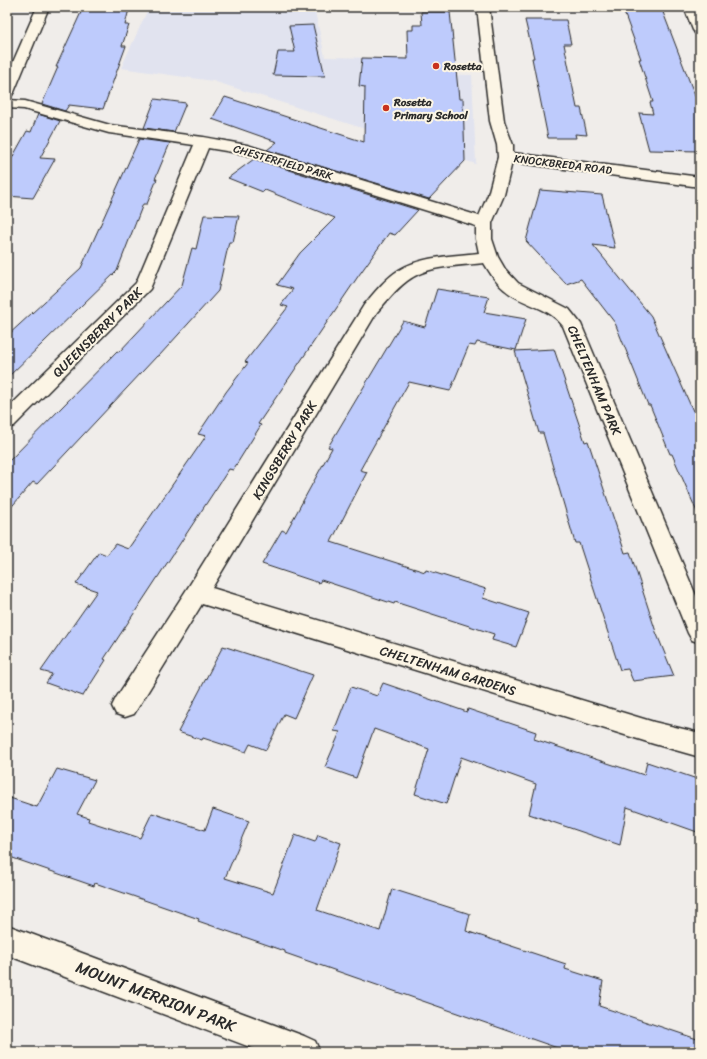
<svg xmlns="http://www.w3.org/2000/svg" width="707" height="1059" font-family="Sriracha,sans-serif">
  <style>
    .built { fill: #e1e3ef }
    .building { fill: #becbfc; stroke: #2b2b2b }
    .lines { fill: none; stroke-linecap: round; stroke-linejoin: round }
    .minor-casing { stroke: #2b2b2b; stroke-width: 3 }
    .minor { fill: #fcf5e5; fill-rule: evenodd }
    .poi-dot { fill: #c8321e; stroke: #fcf5e5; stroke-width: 1.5 }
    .labels { text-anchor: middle; stroke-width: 4; stroke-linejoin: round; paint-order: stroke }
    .far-poi-label { font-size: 11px; font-weight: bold; fill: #2b2b2b; stroke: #fcf5e5; text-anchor: start }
    .far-street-label { font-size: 11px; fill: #2b2b2b; stroke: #fcf5e5 }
    .street-label { font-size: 13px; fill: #2b2b2b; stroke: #fcf5e5 }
    .near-street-label { font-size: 16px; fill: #2b2b2b; stroke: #fcf5e5 }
  </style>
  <rect width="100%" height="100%" fill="#f0edea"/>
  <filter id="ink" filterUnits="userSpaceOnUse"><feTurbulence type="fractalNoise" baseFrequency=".025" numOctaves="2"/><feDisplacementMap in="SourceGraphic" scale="8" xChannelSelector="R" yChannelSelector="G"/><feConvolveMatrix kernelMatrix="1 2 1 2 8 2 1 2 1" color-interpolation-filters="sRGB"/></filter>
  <g filter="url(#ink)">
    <path class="built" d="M 149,7 L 314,7 L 325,57 L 378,58 L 377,73 L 472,75 L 476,164 L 213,81 L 121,68 Z"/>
    <g class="building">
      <path d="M 622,7 L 661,7 L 700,109 L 700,151 L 649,150 L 639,113 L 653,114 L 650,102 L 653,102 L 639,59 L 641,59 Z"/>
      <path d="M 83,8 L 129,9 L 125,25 L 129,25 L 122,46 L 126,46 L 103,109 L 69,105 L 65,111 L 42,104 L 58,67 L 56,67 Z"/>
      <path d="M 421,12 L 450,12 L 459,99 L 463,99 L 465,161 L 429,199 L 267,150 L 277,142 L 212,119 L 225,97 L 364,142 L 365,87 L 359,86 L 362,58 L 408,59 L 407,30 L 413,30 L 413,25 L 422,25 Z"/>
      <path d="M 525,20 L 566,20 L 571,44 L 564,44 L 577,108 L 581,108 L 587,135 L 575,134 L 576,138 L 548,138 L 532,58 L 534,58 Z"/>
      <path d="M 313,25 L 325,76 L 273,75 L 278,52 L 295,52 L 289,26 Z"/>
      <path d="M 155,99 L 186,103 L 174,132 L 144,128 Z"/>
      <path d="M 38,114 L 60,121 L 40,158 L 55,159 L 33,198 L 7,196 L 7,167 L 27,131 L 31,132 Z"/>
      <path d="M 139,139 L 170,143 L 155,179 L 157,179 L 147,204 L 143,204 L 117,271 L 7,378 L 7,336 L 81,268 Z"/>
      <path d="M 254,159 L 418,210 L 395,235 L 389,233 L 359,275 L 258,424 L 261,425 L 233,470 L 229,469 L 104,659 L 106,660 L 83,696 L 46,683 L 52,674 L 41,671 L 97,591 L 76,584 L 99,552 L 107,555 L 115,544 L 128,549 L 206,436 L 198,434 L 226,392 L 248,363 L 245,362 L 288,307 L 281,305 L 293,289 L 277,285 L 300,253 L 335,218 L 265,190 L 263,192 L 228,178 Z"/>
      <path d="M 540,190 L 602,195 L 615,248 L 593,245 L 651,316 L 693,411 L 695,411 L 700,422 L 700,519 L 672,454 L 670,454 L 650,405 L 648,405 L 615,323 L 581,279 L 566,284 L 526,241 Z"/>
      <path d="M 204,215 L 239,216 L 233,242 L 229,242 L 218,291 L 159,356 L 157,356 L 37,484 L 33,482 L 7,512 L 7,463 L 117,351 L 119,352 L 182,285 L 192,248 L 196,249 Z"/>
      <path d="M 437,289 L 489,297 L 484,312 L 526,319 L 516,350 L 477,342 L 475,346 L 469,345 L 450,391 L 409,382 L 360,470 L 367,472 L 331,542 L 425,572 L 426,570 L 486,589 L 483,598 L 529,613 L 516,647 L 492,640 L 494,634 L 395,602 L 394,604 L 321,580 L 319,583 L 262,564 L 282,530 L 286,532 L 332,448 L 328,447 L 403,321 L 425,327 Z"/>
      <path d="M 554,349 L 585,442 L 588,441 L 625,553 L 630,552 L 656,632 L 674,676 L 633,681 L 628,669 L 620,670 L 579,543 L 575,543 L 543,433 L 539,433 L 515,351 Z"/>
      <path d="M 223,646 L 313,675 L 294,718 L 284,714 L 266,750 L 250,744 L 246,752 L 203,738 L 202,740 L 178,732 Z"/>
      <path d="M 383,683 L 467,712 L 468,709 L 536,732 L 534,739 L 644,775 L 647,762 L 700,780 L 700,833 L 627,807 L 620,845 L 529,814 L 536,784 L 461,757 L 446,804 L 415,794 L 429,749 L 374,729 L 356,778 L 325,767 L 340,732 L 334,731 L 351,687 L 377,696 Z"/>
      <path d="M 57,769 L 95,780 L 77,814 L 89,818 L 88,821 L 140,838 L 152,813 L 205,830 L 213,809 L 249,821 L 225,878 L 273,893 L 295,835 L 315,842 L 318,835 L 341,843 L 317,910 L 380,931 L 392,889 L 470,914 L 466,931 L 566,964 L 565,969 L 603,981 L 599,1006 L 700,1040 L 700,1052 L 569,1052 L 285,953 L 285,951 L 198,921 L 199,919 L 95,883 L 94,886 L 7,856 L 7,797 L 37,807 Z"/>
    </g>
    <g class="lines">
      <defs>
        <g id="minor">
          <path d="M 37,7 L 49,7 L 14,92 L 12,95 L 7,96 L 7,76 Z"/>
          <path d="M 477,7 L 489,7 L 504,121 L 513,145 L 513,153 L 700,177 L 700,187 L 512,162 L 504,195 L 492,223 L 492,239 L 498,257 L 505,269 L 518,283 L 569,309 L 581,324 L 700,605 L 700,643 L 692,640 L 688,633 L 563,326 C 548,306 522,305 505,290 C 496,283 490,273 484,263 C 459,266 428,265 407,281 C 395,290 387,301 377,312 L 212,588 L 654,722 L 700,733 L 700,757 L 654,744 L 202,604 L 134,714 L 125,717 L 116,714 L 112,706 L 116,698 L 189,586 L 364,305 C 374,293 385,279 399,270 C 422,256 453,256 479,253 L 476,239 L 476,226 L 244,154 L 208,148 L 150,289 L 14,426 L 7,428 L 7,409 L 136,283 L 194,145 L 109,133 L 24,109 L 7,108 L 7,100 L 25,101 L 110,125 L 203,137 L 247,145 L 479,216 L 488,195 L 498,157 L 497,145 L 490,121 Z"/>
          <path d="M 684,7 L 696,7 L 700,15 L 700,34 L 695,33 L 693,30 Z"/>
          <path d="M 7,925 L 304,1036 L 315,1041 L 320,1052 L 263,1052 L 7,955 Z"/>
        </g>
      </defs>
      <use href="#minor" class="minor-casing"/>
      <use href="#minor" class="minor"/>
    </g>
  </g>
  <g class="poi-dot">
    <circle cx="436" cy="66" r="4"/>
    <circle cx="386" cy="108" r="4"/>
  </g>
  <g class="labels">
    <g class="far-poi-label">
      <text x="444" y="70">Rosetta</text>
      <text x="394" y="106">Rosetta<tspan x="394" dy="13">Primary School</tspan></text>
    </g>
    <g class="far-street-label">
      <text transform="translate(283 162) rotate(16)" y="4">CHESTERFIELD PARK</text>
      <text transform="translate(563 164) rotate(7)" y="4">KNOCKBREDA ROAD</text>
    </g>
    <g class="street-label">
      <text transform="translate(97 332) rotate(-45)" y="5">QUEENSBERRY PARK</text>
      <text transform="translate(595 380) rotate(67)" y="5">CHELTENHAM PARK</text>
      <text transform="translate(284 450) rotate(-59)" y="5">KINGSBERRY PARK</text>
      <text transform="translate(448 670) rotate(17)" y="5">CHELTENHAM GARDENS</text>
    </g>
    <g class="near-street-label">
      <text transform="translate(156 996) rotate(21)" y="6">MOUNT MERRION PARK</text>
    </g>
  </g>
  <rect width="707" height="1059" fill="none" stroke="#fcf5e5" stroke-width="24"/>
  <rect x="12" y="12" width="683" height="1035" fill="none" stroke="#2b2b2b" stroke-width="1.5" filter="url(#ink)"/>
</svg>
